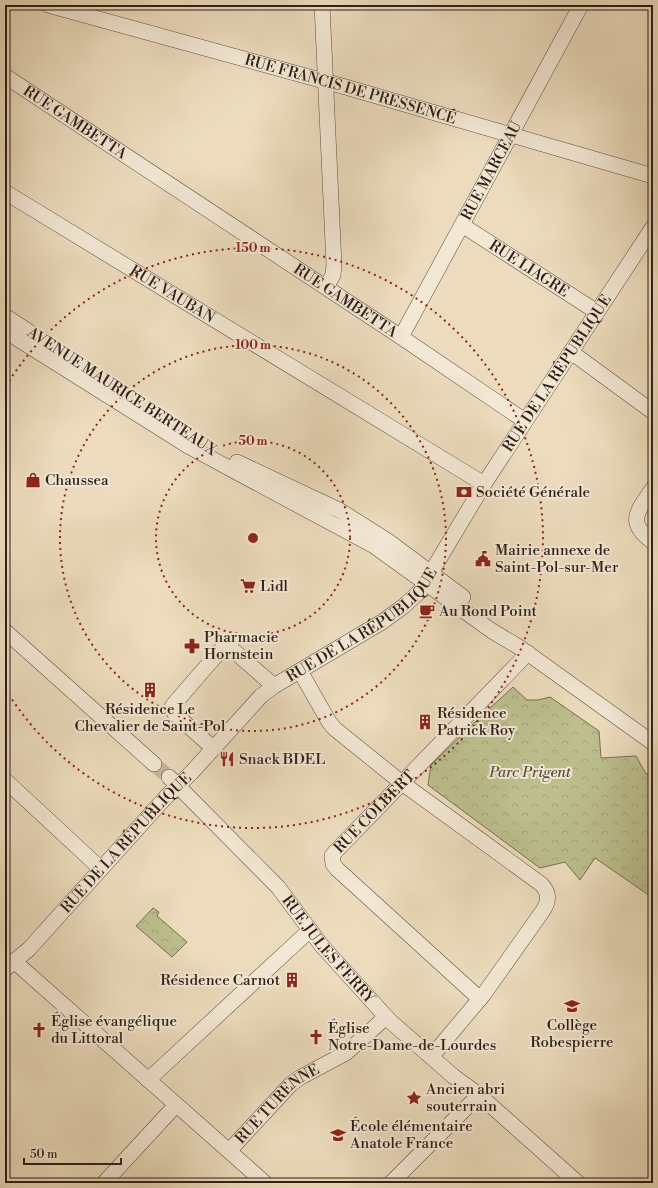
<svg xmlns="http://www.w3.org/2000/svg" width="658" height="1188" font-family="'Libre Bodoni',serif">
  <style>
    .park { fill: url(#park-crowns); stroke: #766f52 }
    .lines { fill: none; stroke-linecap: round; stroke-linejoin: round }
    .minor-tunnel { stroke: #c6b69c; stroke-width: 15; stroke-dasharray: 15 8; stroke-linecap: butt }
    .minor-casing { stroke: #5e4e40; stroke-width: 16 }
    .minor { stroke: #f3e8d4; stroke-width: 15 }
    .ring { fill: none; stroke: #8f2418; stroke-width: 2; stroke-dasharray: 2 4 }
    .labels { text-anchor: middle; stroke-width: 4; stroke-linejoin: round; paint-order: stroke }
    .street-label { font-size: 15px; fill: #2e1f17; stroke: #f3e8d4 }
    .poi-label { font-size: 15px; fill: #2e1f17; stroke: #f3e8d4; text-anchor: start }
    .park-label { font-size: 15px; font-style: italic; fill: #594f3b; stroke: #f3e8d4 }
    .centre { fill: #8f2418; stroke: #f3e8d4; stroke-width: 2 }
    .ring-label { font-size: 12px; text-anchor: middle; font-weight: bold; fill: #8f2418; stroke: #f3e8d4; stroke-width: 4; stroke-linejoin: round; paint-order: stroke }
  </style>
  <defs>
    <pattern id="park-crowns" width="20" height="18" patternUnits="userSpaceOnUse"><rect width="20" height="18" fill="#bdbf8e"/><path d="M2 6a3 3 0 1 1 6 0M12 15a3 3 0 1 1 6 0" fill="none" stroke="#a3a47a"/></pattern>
  </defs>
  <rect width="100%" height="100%" fill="#ecdcbd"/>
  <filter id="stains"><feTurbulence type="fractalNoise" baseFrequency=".005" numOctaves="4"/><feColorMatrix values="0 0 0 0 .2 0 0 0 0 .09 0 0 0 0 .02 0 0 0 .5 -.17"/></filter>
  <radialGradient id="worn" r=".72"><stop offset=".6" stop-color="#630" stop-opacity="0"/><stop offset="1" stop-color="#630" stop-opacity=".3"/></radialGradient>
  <g class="park">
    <path d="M 513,687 L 527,700 L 538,700 L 550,697 L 599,731 L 601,758 L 636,756 L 646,774 L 653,774 L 653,898 L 595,858 L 580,880 L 565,862 L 540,868 L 428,785 L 431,765 L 475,722 Z"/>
    <path d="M 153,908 L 159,912 L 157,916 L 187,942 L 172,957 L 136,926 Z"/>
  </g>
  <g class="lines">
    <path class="minor-tunnel" d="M 154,764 L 169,777"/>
    <defs>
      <g id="minor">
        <path id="s1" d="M 48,5 L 342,86 L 653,176"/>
        <path d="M 322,5 L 334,265 L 333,275 L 326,287"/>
        <path id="s2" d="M 5,76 L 401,337 L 525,421"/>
        <path id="s3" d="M 5,192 L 484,484"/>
        <path id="s4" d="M 462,225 L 597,312"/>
        <path d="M 5,316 L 86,369"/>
        <path d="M 5,331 L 188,446 L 374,546 L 492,631 L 519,647 L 653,743"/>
        <path id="s5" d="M 401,337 L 581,5"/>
        <path d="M 571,352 L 653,412"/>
        <path d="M 237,462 L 339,510 L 388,541 L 463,597"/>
        <path d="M 653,488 C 638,511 625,522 653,542"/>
        <path d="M 5,631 L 154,764"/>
        <path d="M 300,671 L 329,722 L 335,729 L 402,783 L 541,884 C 550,893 549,902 542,912 L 484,994 L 431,1057"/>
        <path d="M 213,748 L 175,714 L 172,707 L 174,704 L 226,644 L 274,686"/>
        <path id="s6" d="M 169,777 L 278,887 L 322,946 L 390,1021 L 453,1076 L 479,1095 L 578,1183"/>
        <path d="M 5,780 L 101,869"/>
        <path d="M 15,962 L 265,1183"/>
        <path id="s7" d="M 5,969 L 29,949 L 165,798 L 192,772 L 261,696 L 274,686 L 382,622 L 404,606 L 420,591 L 484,484 L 653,227"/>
        <path id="s8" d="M 480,999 L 337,869 L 333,864 L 332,856 L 336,851 L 528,653"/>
        <path d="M 148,1080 L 310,930"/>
        <path id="s9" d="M 229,1151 L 291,1084 L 301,1077 L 346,1053 L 386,1017"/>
        <path d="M 104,1183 L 176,1105"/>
        <path d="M 391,1183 L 479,1095"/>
      </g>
    </defs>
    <use href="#minor" class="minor-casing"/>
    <use href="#minor" class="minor"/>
  </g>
  <g class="ring">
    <circle cx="253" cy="538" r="97"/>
    <circle cx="253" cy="538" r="193"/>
    <path d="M6 386A290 290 0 1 1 6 690"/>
  </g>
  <defs>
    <symbol id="shop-bare" viewBox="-9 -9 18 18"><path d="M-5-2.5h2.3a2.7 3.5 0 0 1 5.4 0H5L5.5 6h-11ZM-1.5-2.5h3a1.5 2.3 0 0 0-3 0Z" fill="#8f2418" stroke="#f3e8d4" stroke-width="2.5" paint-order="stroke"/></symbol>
    <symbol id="bank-bare" viewBox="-9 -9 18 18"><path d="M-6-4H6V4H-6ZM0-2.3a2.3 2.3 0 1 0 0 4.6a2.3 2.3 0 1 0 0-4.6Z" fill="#8f2418" stroke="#f3e8d4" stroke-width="2.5" paint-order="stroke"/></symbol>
    <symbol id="civic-bare" viewBox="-9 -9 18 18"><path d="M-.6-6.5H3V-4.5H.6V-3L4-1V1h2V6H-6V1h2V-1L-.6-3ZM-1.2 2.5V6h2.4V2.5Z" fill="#8f2418" stroke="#f3e8d4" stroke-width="2.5" paint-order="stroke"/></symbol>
    <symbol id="supermarket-bare" viewBox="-9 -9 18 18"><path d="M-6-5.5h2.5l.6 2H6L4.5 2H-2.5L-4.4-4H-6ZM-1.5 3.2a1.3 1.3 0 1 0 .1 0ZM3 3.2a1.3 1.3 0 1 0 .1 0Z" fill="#8f2418" stroke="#f3e8d4" stroke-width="2.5" paint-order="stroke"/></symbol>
    <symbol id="cafe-bare" viewBox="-9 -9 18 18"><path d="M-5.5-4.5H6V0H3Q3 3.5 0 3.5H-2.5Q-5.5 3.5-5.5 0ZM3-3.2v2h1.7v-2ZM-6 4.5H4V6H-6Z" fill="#8f2418" stroke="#f3e8d4" stroke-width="2.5" paint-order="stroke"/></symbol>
    <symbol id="pharmacy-bare" viewBox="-9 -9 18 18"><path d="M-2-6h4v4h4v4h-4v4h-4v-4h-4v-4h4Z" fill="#8f2418" stroke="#f3e8d4" stroke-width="2.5" paint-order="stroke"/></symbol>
    <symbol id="building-bare" viewBox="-9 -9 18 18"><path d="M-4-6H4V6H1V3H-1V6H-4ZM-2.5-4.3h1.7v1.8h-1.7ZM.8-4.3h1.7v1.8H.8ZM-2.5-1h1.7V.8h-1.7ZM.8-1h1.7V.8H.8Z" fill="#8f2418" stroke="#f3e8d4" stroke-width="2.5" paint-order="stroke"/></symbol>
    <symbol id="restaurant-bare" viewBox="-9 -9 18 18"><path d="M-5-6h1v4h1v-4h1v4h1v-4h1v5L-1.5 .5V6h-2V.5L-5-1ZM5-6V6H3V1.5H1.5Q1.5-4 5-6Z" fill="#8f2418" stroke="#f3e8d4" stroke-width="2.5" paint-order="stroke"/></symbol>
    <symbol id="school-bare" viewBox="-9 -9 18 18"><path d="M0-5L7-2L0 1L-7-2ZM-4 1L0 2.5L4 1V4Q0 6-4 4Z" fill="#8f2418" stroke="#f3e8d4" stroke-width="2.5" paint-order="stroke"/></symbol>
    <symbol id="church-bare" viewBox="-9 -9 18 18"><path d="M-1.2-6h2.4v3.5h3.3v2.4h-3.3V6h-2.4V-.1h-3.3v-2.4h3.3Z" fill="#8f2418" stroke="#f3e8d4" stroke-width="2.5" paint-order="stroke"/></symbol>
    <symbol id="sight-bare" viewBox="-9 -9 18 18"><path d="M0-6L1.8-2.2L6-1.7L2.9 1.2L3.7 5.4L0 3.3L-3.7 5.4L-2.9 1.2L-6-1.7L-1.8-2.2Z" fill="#8f2418" stroke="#f3e8d4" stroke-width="2.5" paint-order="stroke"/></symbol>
  </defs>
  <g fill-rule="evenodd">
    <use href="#shop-bare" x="22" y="469" width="22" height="22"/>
    <use href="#bank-bare" x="453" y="481" width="22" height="22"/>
    <use href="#civic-bare" x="472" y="548" width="22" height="22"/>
    <use href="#supermarket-bare" x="237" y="575" width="22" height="22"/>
    <use href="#cafe-bare" x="416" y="600" width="22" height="22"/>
    <use href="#pharmacy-bare" x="181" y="635" width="22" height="22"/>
    <use href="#building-bare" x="139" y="679" width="22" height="22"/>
    <use href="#building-bare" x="414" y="711" width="22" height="22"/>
    <use href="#restaurant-bare" x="216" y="748" width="22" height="22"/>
    <use href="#building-bare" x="281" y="969" width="22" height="22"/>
    <use href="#school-bare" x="561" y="995" width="22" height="22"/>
    <use href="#church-bare" x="28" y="1019" width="22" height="22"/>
    <use href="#church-bare" x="305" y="1026" width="22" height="22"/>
    <use href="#sight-bare" x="403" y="1087" width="22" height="22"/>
    <use href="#school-bare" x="327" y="1124" width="22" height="22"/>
  </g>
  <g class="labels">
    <g class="street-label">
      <text dy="5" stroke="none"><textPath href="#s1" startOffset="314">RUE FRANCIS DE PRESSENCÉ</textPath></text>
      <text dy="5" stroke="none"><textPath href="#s2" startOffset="84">RUE GAMBETTA</textPath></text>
      <text dy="5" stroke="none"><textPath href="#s5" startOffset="189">RUE MARCEAU</textPath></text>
      <text dy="5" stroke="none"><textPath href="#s4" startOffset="80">RUE LIAGRE</textPath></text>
      <text dy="5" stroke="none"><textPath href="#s3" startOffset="196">RUE VAUBAN</textPath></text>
      <text dy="5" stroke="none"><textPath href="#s2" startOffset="408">RUE GAMBETTA</textPath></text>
      <text dy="5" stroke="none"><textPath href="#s7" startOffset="823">RUE DE LA RÉPUBLIQUE</textPath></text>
      <text transform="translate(122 391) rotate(33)" y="5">AVENUE MAURICE BERTEAUX</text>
      <text dy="5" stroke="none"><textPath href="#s7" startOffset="499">RUE DE LA RÉPUBLIQUE</textPath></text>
      <text dy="5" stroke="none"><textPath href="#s8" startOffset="269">RUE COLBERT</textPath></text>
      <text dy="5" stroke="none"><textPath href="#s7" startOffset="175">RUE DE LA RÉPUBLIQUE</textPath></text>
      <text dy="5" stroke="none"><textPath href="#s6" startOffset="235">RUE JULES FERRY</textPath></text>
      <text dy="5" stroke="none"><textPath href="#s9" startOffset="68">RUE TURENNE</textPath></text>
    </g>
    <g class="poi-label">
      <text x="45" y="485">Chaussea</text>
      <text x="476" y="497">Société Générale</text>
      <text x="495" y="555">Mairie annexe de<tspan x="495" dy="17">Saint-Pol-sur-Mer</tspan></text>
      <text x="260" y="591">Lidl</text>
      <text x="439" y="616">Au Rond Point</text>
      <text x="204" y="642">Pharmacie<tspan x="204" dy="17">Hornstein</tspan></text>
      <text x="150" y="714" text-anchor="middle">Résidence Le<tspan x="150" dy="17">Chevalier de Saint-Pol</tspan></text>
      <text x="437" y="718">Résidence<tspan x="437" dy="17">Patrick Roy</tspan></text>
      <text x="239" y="764">Snack BDEL</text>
      <text x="280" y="985" text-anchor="end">Résidence Carnot</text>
      <text x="51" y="1026">Église évangélique<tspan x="51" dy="17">du Littoral</tspan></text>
      <text x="572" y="1030" text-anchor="middle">Collège<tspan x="572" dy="17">Robespierre</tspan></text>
      <text x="328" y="1033">Église<tspan x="328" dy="17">Notre-Dame-de-Lourdes</tspan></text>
      <text x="426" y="1094">Ancien abri<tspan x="426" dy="17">souterrain</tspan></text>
      <text x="350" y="1131">École élémentaire<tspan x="350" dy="17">Anatole France</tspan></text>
    </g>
    <g class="park-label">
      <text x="530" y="777">Parc Prigent</text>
    </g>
  </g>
  <circle cx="253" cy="538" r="6" class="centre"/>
  <g class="ring-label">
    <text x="253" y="252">150 m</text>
    <text x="253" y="349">100 m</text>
    <text x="253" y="445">50 m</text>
  </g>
  <rect width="658" height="1188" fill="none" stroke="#ecdcbd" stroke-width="20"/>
  <rect x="6" y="6" width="646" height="1176" fill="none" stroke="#2e1f17" stroke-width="2"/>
  <rect x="10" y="10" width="638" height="1168" fill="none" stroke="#2e1f17"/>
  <path d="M24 1158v6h97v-6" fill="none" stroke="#2e1f17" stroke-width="2"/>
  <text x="30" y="1158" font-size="12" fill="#2e1f17" stroke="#f3e8d4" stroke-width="3" paint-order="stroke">50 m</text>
  <rect width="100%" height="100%" filter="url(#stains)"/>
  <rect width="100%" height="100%" fill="url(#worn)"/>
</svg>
